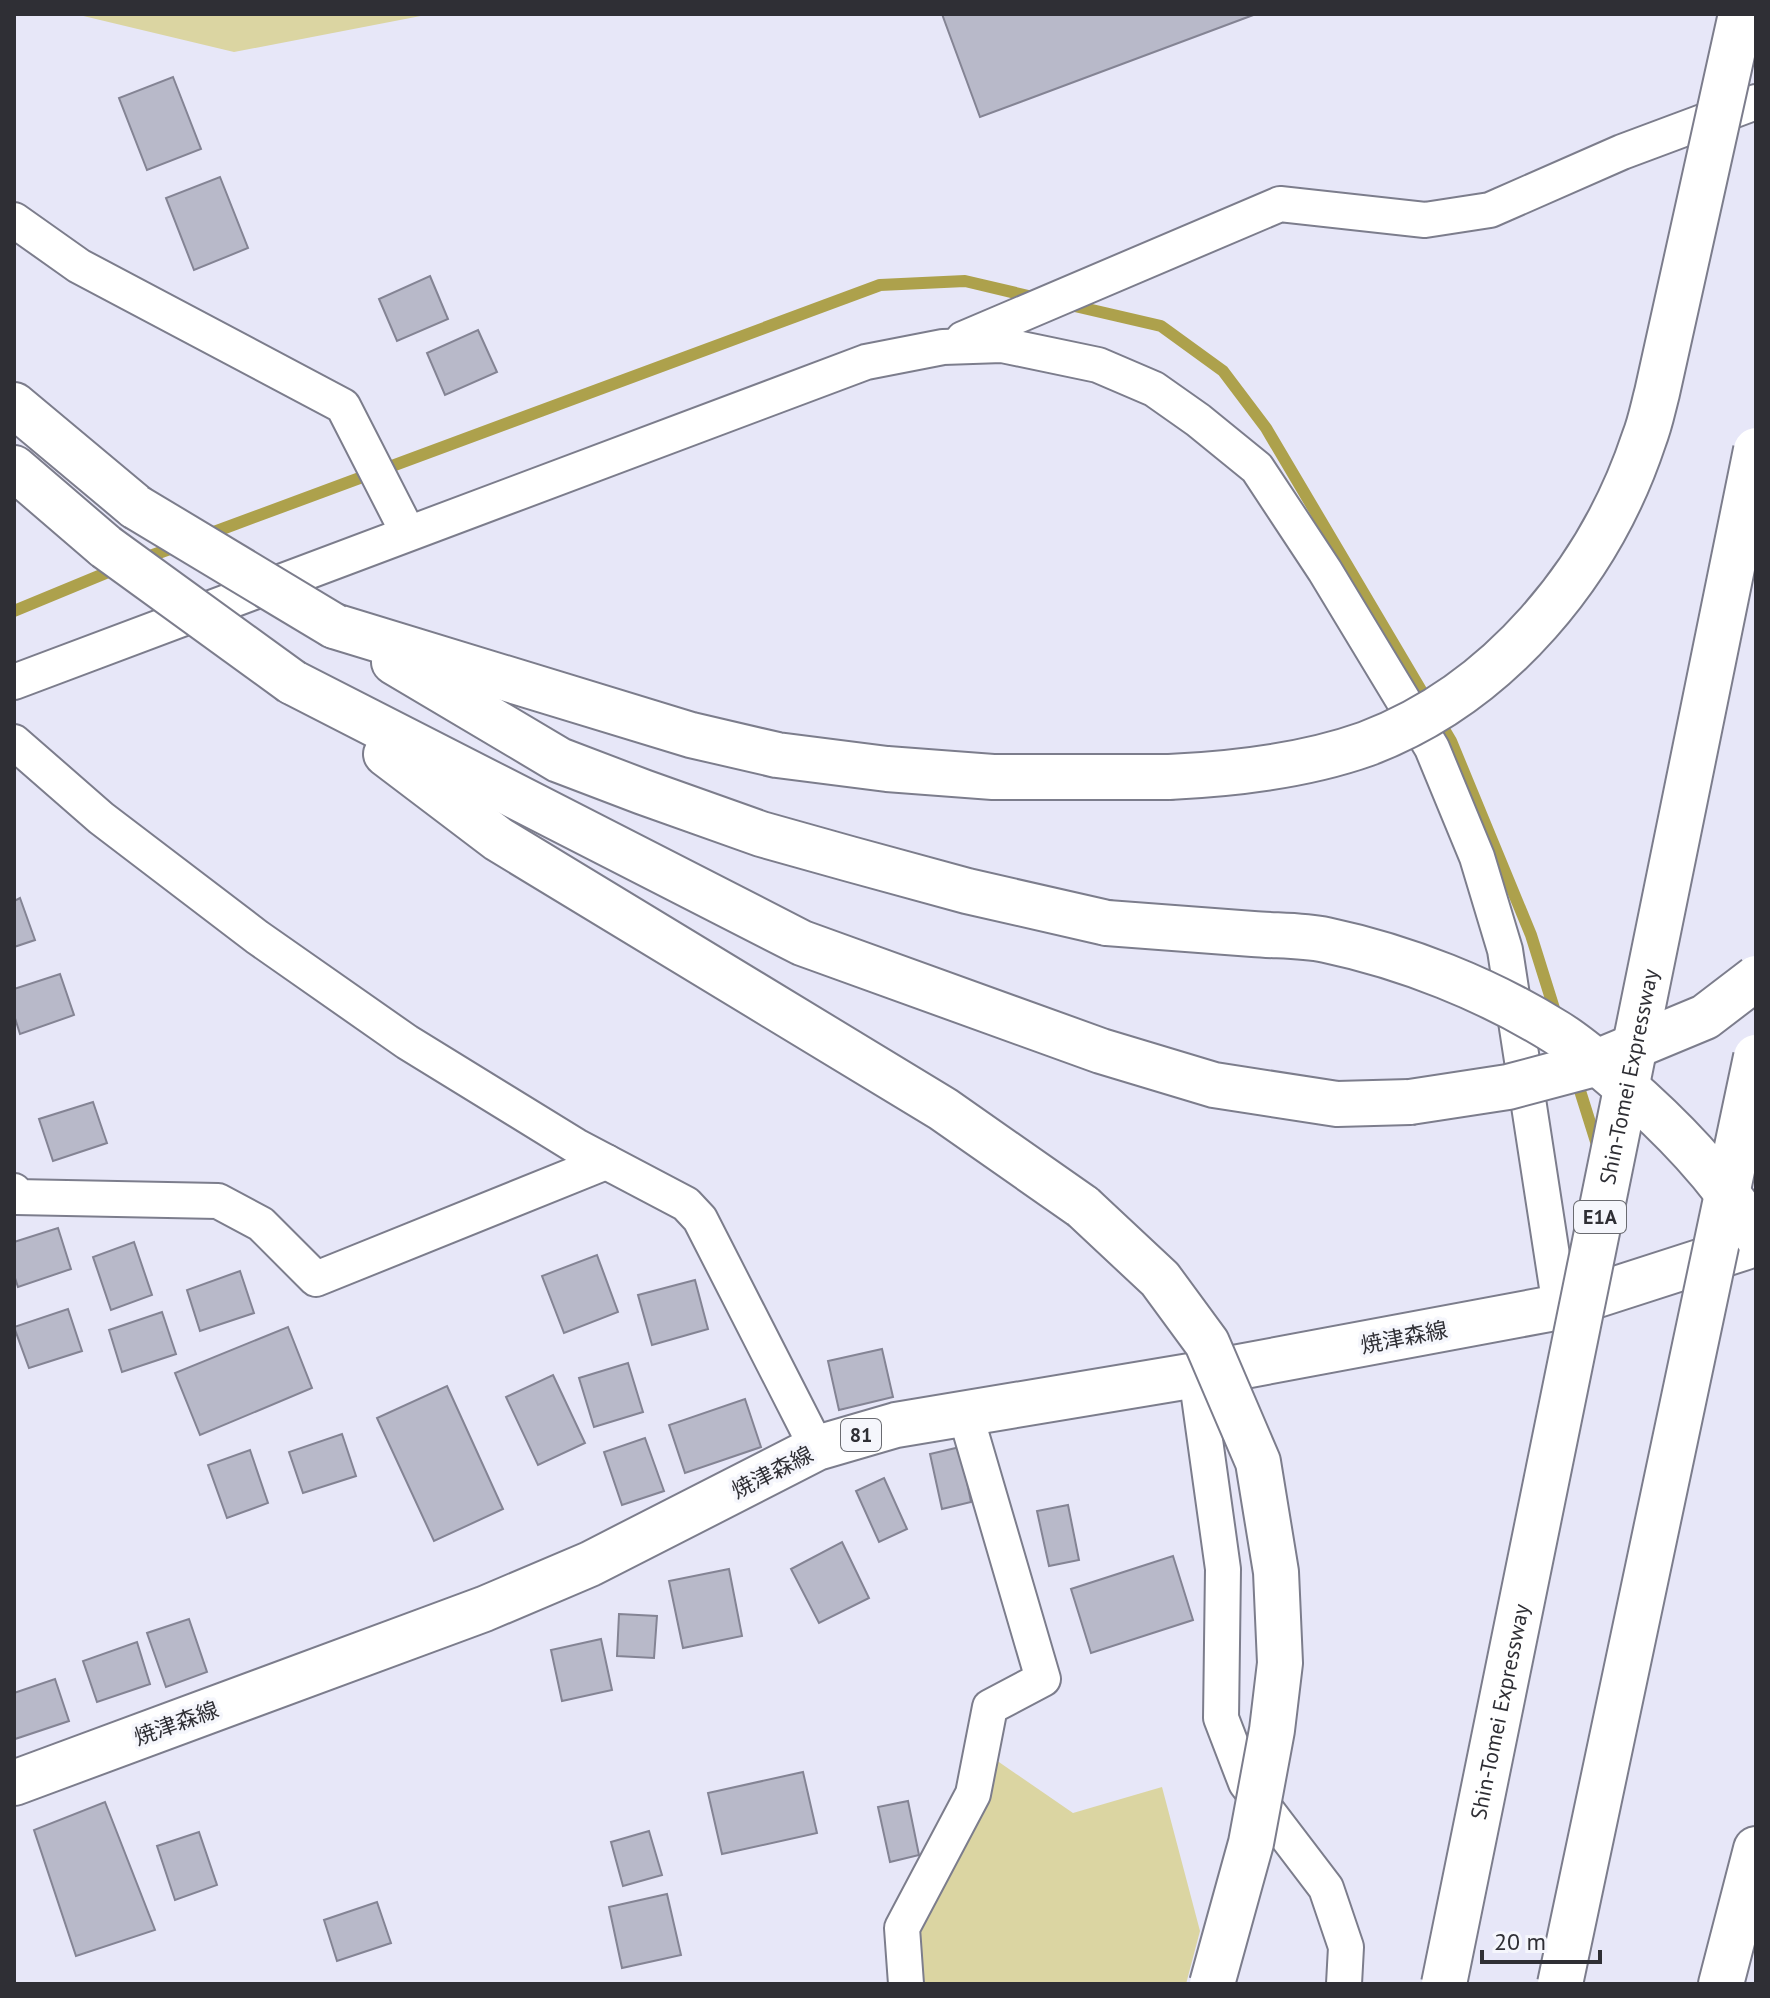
<svg xmlns="http://www.w3.org/2000/svg" width="1770" height="1998" font-family="'PT Sans','Noto Sans JP',sans-serif">
  <style>
    .green { fill: #dbd5a2 }
    .lines { fill: none; stroke-linecap: round; stroke-linejoin: round }
    .stream { stroke: #ada14c; stroke-width: 12 }
    .building { fill: #b8b9c9; stroke: #848494; stroke-width: 2 }
    .street-casing { stroke: #7c7d8c; stroke-width: 38 }
    .primary-casing { stroke: #7c7d8c; stroke-width: 48 }
    .highway-casing { stroke: #7c7d8c; stroke-width: 48 }
    .street { stroke: #fff; stroke-width: 34 }
    .primary { stroke: #fff; stroke-width: 44 }
    .highway { stroke: #fff; stroke-width: 44 }
    .highway-bridge-casing { stroke: #7c7d8c; stroke-width: 48; stroke-linecap: butt }
    .highway-bridge { stroke: #fff; stroke-width: 44 }
    .labels { text-anchor: middle; stroke-width: 7; stroke-linejoin: round; paint-order: stroke }
    .shield { fill: #f5f6fc; stroke: #6a6b71; stroke-width: 2 }
    .shield-label { font-size: 20px; font-weight: bold; fill: #2f2f35 }
    .street-label { font-size: 22px; fill: #2f2f35; stroke: #f5f6fc }
  </style>
  <rect width="100%" height="100%" fill="#e7e7f8"/>
  <g class="green">
    <path d="M 75,14 L 431,14 L 234,52 Z"/>
    <path d="M 996,1760 L 1073,1813 L 1162,1787 L 1200,1931 L 1186,1984 L 919,1984 L 916,1902 Z"/>
  </g>
  <g class="lines">
    <g class="stream">
      <path d="M 1066,304 L 1161,326 L 1223,371 L 1266,428 L 1451,741 L 1531,935 L 1557,1018"/>
      <path d="M 206,535 L 880,285 L 965,281 L 1037,298"/>
      <path d="M 139,560 L 178,546"/>
      <path d="M 14,611 L 118,568"/>
      <path d="M 1576,1078 L 1598,1148"/>
    </g>
  </g>
  <g class="building">
    <path d="M 942,14 L 1256,14 L 980,117 Z"/>
    <path d="M 173,77 L 201,149 L 147,170 L 119,98 Z"/>
    <path d="M 220,177 L 248,248 L 194,270 L 166,198 Z"/>
    <path d="M 430,276 L 448,319 L 397,341 L 379,299 Z"/>
    <path d="M 478,330 L 497,372 L 445,395 L 427,353 Z"/>
    <path d="M 20,898 L 35,940 L 14,947 L 14,901 Z"/>
    <path d="M 60,974 L 74,1015 L 20,1034 L 14,1015 L 14,989 Z"/>
    <path d="M 93,1102 L 107,1143 L 53,1161 L 39,1119 Z"/>
    <path d="M 58,1228 L 71,1269 L 18,1287 L 14,1275 L 14,1242 Z"/>
    <path d="M 134,1242 L 152,1295 L 111,1310 L 93,1257 Z"/>
    <path d="M 597,1255 L 618,1312 L 564,1333 L 542,1276 Z"/>
    <path d="M 240,1271 L 254,1313 L 200,1331 L 187,1290 Z"/>
    <path d="M 695,1280 L 708,1329 L 652,1345 L 638,1295 Z"/>
    <path d="M 68,1309 L 82,1351 L 29,1368 L 14,1327 Z"/>
    <path d="M 162,1312 L 176,1354 L 122,1372 L 109,1330 Z"/>
    <path d="M 288,1327 L 312,1388 L 200,1435 L 175,1373 Z"/>
    <path d="M 882,1349 L 893,1397 L 839,1410 L 828,1361 Z"/>
    <path d="M 628,1363 L 643,1412 L 594,1427 L 579,1378 Z"/>
    <path d="M 553,1375 L 585,1443 L 538,1465 L 506,1397 Z"/>
    <path d="M 447,1386 L 503,1509 L 434,1541 L 377,1418 Z"/>
    <path d="M 745,1399 L 761,1447 L 685,1473 L 669,1425 Z"/>
    <path d="M 342,1434 L 356,1476 L 303,1493 L 289,1452 Z"/>
    <path d="M 645,1438 L 664,1491 L 622,1505 L 604,1452 Z"/>
    <path d="M 960,1447 L 971,1502 L 942,1509 L 930,1454 Z"/>
    <path d="M 250,1450 L 268,1503 L 227,1518 L 208,1465 Z"/>
    <path d="M 884,1478 L 907,1529 L 879,1542 L 856,1491 Z"/>
    <path d="M 1068,1505 L 1079,1560 L 1049,1566 L 1037,1511 Z"/>
    <path d="M 842,1542 L 869,1598 L 819,1623 L 791,1569 Z"/>
    <path d="M 1173,1556 L 1193,1620 L 1091,1653 L 1071,1589 Z"/>
    <path d="M 729,1569 L 742,1636 L 683,1648 L 669,1581 Z"/>
    <path d="M 619,1614 L 657,1616 L 654,1658 L 617,1656 Z"/>
    <path d="M 189,1619 L 207,1672 L 166,1687 L 147,1633 Z"/>
    <path d="M 601,1639 L 612,1690 L 562,1701 L 551,1650 Z"/>
    <path d="M 137,1642 L 150,1684 L 97,1702 L 83,1661 Z"/>
    <path d="M 55,1679 L 69,1721 L 15,1739 L 14,1693 Z"/>
    <path d="M 803,1772 L 817,1833 L 722,1854 L 708,1793 Z"/>
    <path d="M 908,1801 L 919,1855 L 890,1862 L 878,1807 Z"/>
    <path d="M 105,1802 L 155,1930 L 76,1956 L 34,1830 Z"/>
    <path d="M 649,1831 L 662,1875 L 623,1886 L 611,1842 Z"/>
    <path d="M 199,1832 L 217,1885 L 175,1900 L 157,1846 Z"/>
    <path d="M 667,1894 L 681,1955 L 622,1968 L 609,1907 Z"/>
    <path d="M 377,1902 L 391,1943 L 337,1961 L 324,1920 Z"/>
  </g>
  <g class="lines">
    <defs>
      <g id="street">
        <path d="M 14,220 L 79,266 L 343,406 L 408,533"/>
        <path d="M 963,339 L 1280,204 L 1425,220 L 1490,210 L 1622,152 L 1756,102"/>
        <path d="M 14,682 L 866,362 L 943,347 L 1002,345 L 1098,365 L 1154,389 L 1198,420 L 1257,468 L 1325,571 L 1432,748 L 1477,857 L 1505,950 L 1560,1307"/>
        <path d="M 14,742 L 101,818 L 257,937 L 407,1042 L 576,1146 L 686,1204 L 700,1219 L 817,1448"/>
        <path d="M 14,1191 L 16,1197 L 218,1201 L 261,1224 L 316,1279 L 606,1162"/>
        <path d="M 1196,1375 L 1223,1569 L 1221,1718 L 1246,1783 L 1326,1888 L 1346,1947 L 1344,1984"/>
        <path d="M 906,1984 L 902,1928 L 973,1794 L 990,1707 L 1043,1679 L 965,1413"/>
      </g>
      <path id="primary" d="M 14,1783 L 484,1609 L 590,1564 L 817,1448 L 896,1425 L 1196,1375 L 1560,1307 L 1746,1247"/>
      <g id="highway">
        <path d="M 14,405 L 136,507"/>
        <path d="M 14,468 L 106,547"/>
        <path d="M 334,626 L 691,735 L 777,755 L 887,769 L 993,777 L 1169,777"/>
        <path d="M 394,662 L 559,760 L 643,792 L 761,834 L 850,859 L 967,891 L 1107,923"/>
        <path d="M 292,682 L 802,943 L 1101,1051 L 1214,1085 L 1337,1104 L 1410,1102"/>
        <path d="M 386,754 L 498,839 L 943,1109 L 1083,1207"/>
        <path d="M 1721,1984 L 1756,1849"/>
      </g>
    </defs>
    <use href="#street" class="street-casing"/>
    <use href="#primary" class="primary-casing"/>
    <use href="#highway" class="highway-casing"/>
    <use href="#street" class="street"/>
    <use href="#primary" class="primary"/>
    <use href="#highway" class="highway"/>
    <defs>
      <g id="highway-bridge">
        <path d="M 136,507 L 334,626"/>
        <path d="M 106,547 L 292,682"/>
        <path d="M 1169,777 C 1234,774 1304,766 1366,744 C 1499,694 1600,572 1644,439 C 1650,424 1653,408 1657,393 L 1741,14"/>
        <path d="M 1107,923 C 1156,927 1204,930 1253,934 C 1276,936 1302,935 1326,940 C 1406,957 1487,989 1556,1032 C 1579,1046 1599,1064 1619,1081 C 1671,1126 1719,1175 1756,1235"/>
        <path d="M 1410,1102 L 1508,1087 L 1587,1066 L 1705,1017 L 1756,978"/>
        <path d="M 1083,1207 L 1160,1279 L 1207,1343 L 1258,1462 L 1276,1572 L 1280,1663 L 1272,1730 L 1251,1843 L 1212,1984"/>
        <path id="s1" d="M 1444,1984 L 1756,450"/>
        <path d="M 1560,1984 L 1756,1057"/>
      </g>
    </defs>
    <use href="#highway-bridge" class="highway-bridge-casing"/>
    <use href="#highway-bridge" class="highway-bridge"/>
  </g>
  <g class="labels">
    <g class="shield">
      <rect x="1574" y="1201" width="52" height="32" rx="6"/>
      <rect x="841" y="1419" width="40" height="32" rx="6"/>
    </g>
    <g class="shield-label">
      <text x="1600" y="1224">E1A</text>
      <text x="861" y="1442">81</text>
    </g>
    <g class="street-label">
      <text dy="8" stroke="none"><textPath href="#s1" startOffset="926">Shin-Tomei Expressway</textPath></text>
      <text transform="translate(1404 1337) rotate(-11)" y="8">焼津森線</text>
      <text transform="translate(772 1472) rotate(-27)" y="8">焼津森線</text>
      <text dy="8" stroke="none"><textPath href="#s1" startOffset="278">Shin-Tomei Expressway</textPath></text>
      <text transform="translate(176 1723) rotate(-20)" y="8">焼津森線</text>
    </g>
  </g>
  <rect width="1770" height="1998" fill="none" stroke="#2f2f35" stroke-width="32"/>
  <path d="M1482 1950v12h118v-12" fill="none" stroke="#2f2f35" stroke-width="4"/>
  <text x="1494" y="1950" font-size="24" fill="#2f2f35" stroke="#f5f6fc" stroke-width="6" paint-order="stroke">20 m</text>
</svg>
